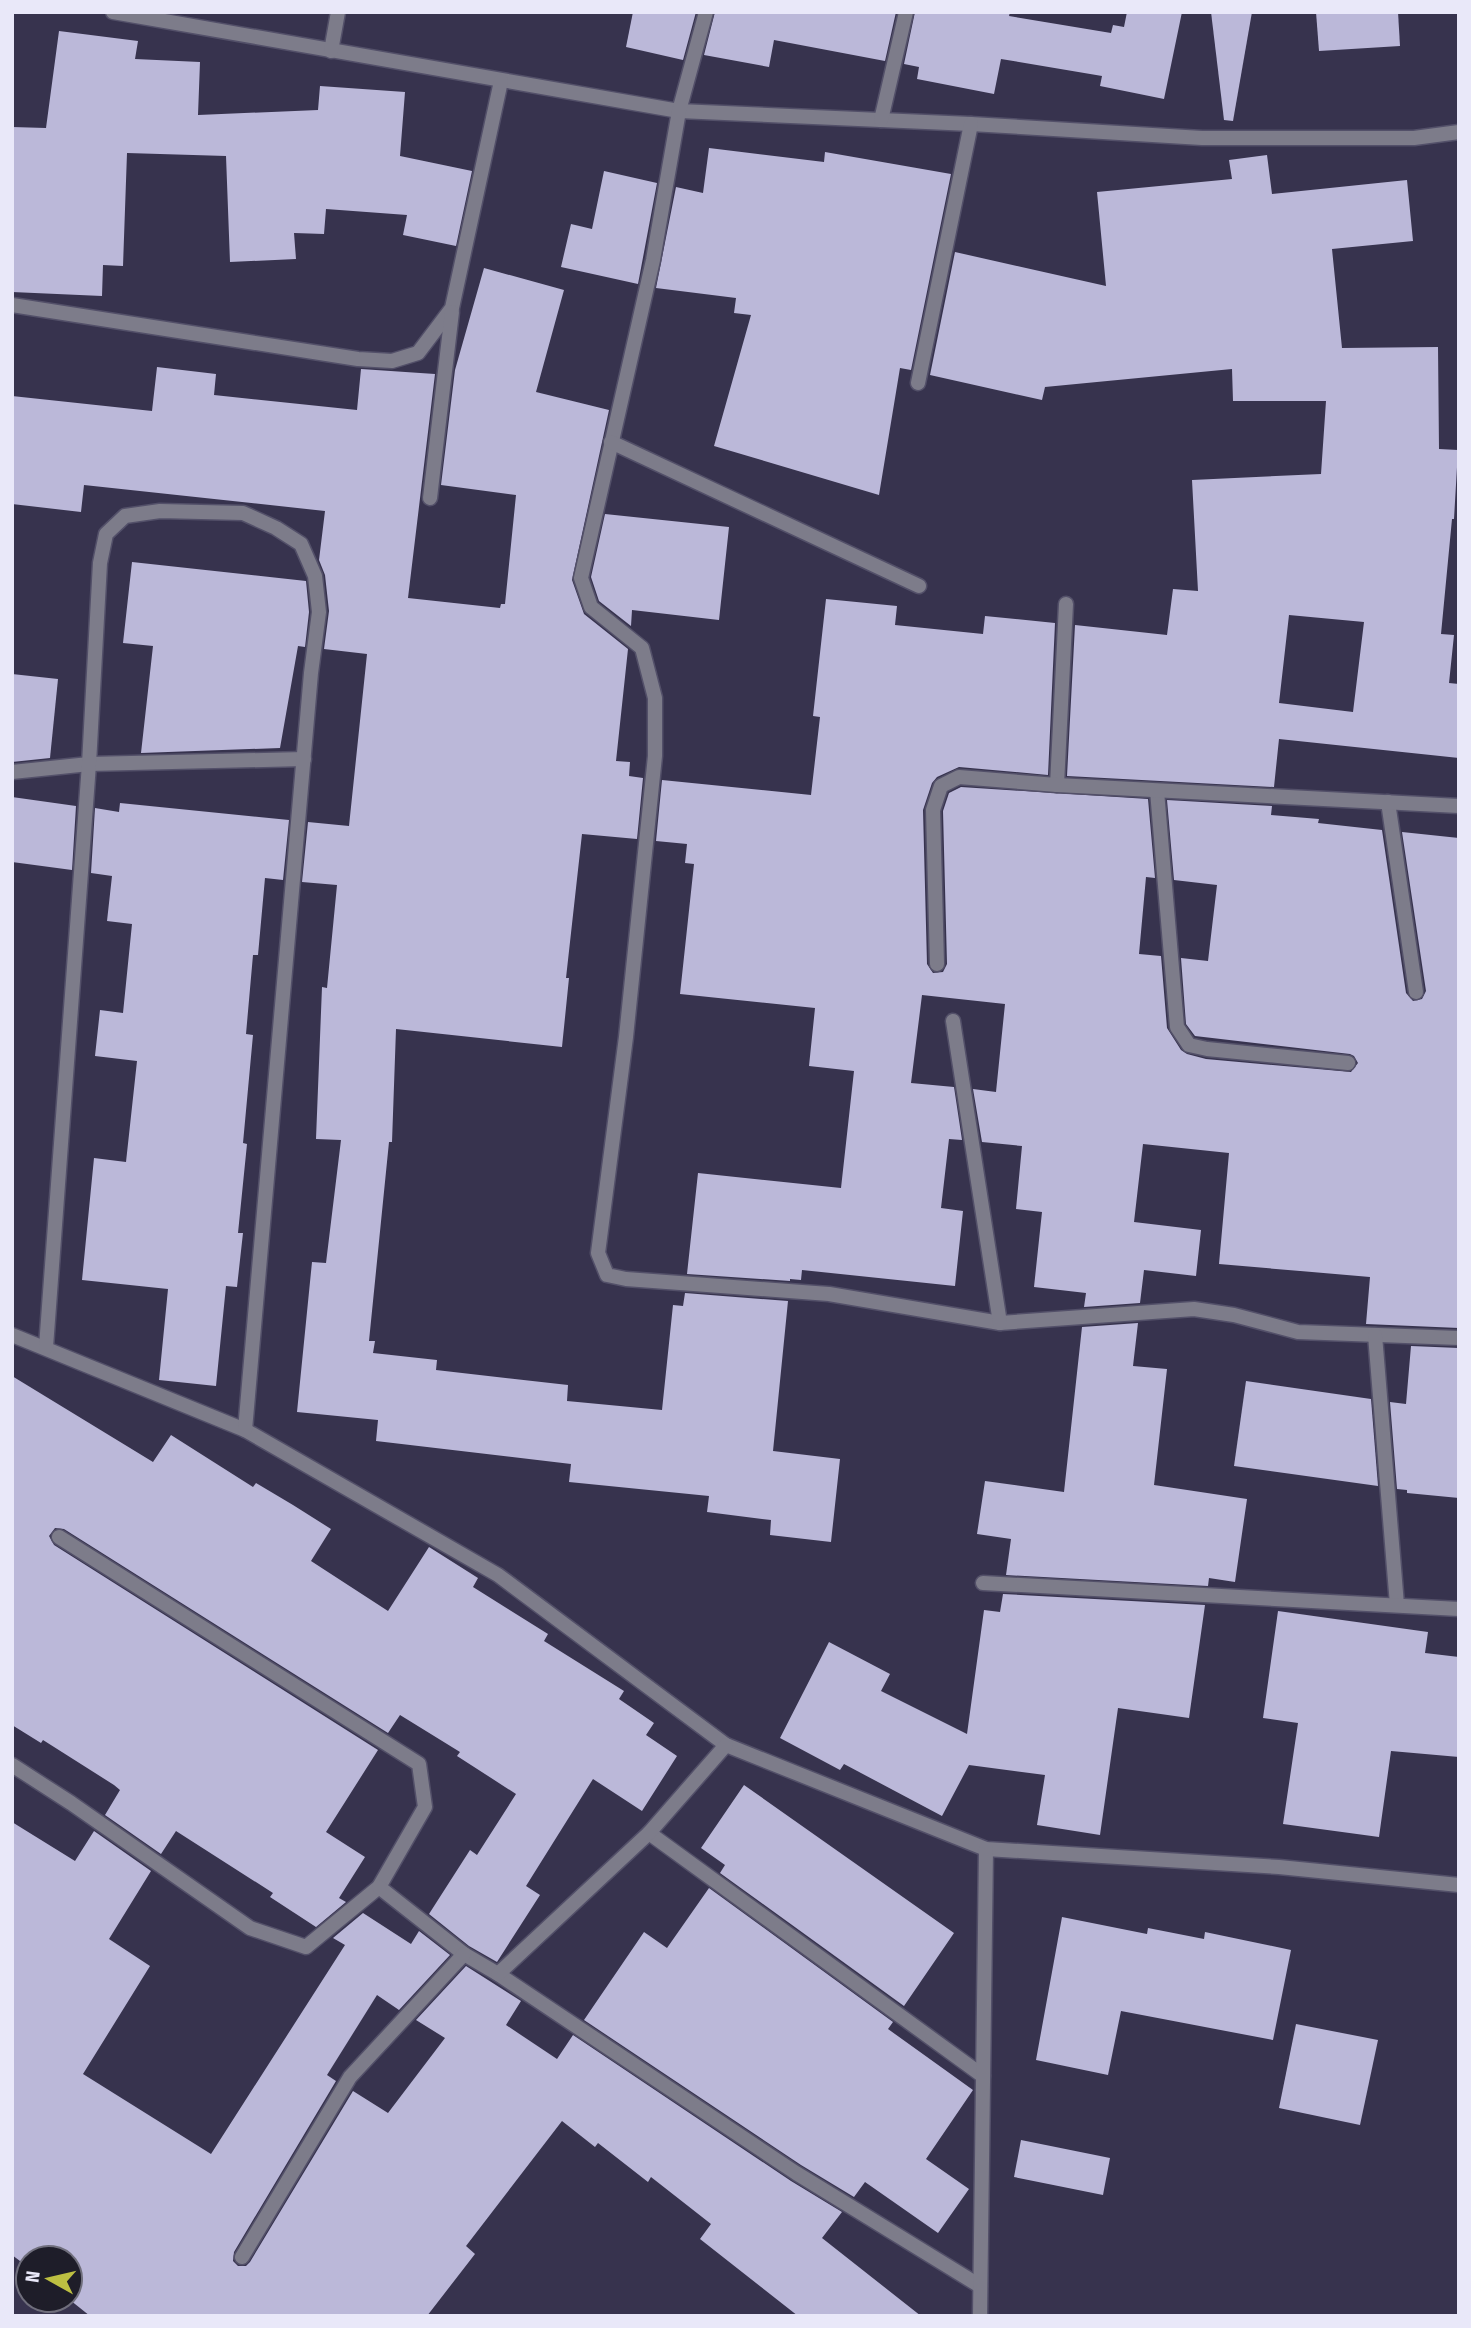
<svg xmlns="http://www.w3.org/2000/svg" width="1471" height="2328" font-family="'Fira Sans Condensed',sans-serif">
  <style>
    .building { fill: #bbb8d9; fill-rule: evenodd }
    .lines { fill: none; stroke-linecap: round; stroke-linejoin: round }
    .minor-casing { stroke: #535069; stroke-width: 17 }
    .minor { stroke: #7d7c8a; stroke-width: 14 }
  </style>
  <rect width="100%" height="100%" fill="#37334e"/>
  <g class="building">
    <path d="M 633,12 L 696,12 L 683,60 L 626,47 Z"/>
    <path d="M 715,12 L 896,12 L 885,61 L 774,40 L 769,67 L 704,55 Z"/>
    <path d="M 915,12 L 1010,12 L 1009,16 L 1111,33 L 1113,25 L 1124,27 L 1127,12 L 1182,12 L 1164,99 L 1100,86 L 1102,76 L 1001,59 L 994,94 L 917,79 L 919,67 L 904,64 Z"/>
    <path d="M 1211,12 L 1252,12 L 1233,121 L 1224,120 Z"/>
    <path d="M 1316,12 L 1398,12 L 1400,46 L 1319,51 Z"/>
    <path d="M 59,31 L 138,41 L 135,59 L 200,62 L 198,115 L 318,110 L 320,86 L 405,92 L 400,156 L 472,171 L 456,246 L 403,235 L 407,215 L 326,209 L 324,234 L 294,233 L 296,259 L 230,262 L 226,156 L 127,153 L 123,266 L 103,265 L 102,296 L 12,292 L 12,127 L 46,128 Z"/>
    <path d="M 709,148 L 824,162 L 825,152 L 951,174 L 911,370 L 900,368 L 879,495 L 714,446 L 751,315 L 734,313 L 736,298 L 656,288 L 676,187 L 703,193 Z"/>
    <path d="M 1267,155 L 1272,194 L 1407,180 L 1413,241 L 1332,249 L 1342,348 L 1438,347 L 1439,449 L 1458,450 L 1454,519 L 1452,519 L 1441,634 L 1454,635 L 1449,683 L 1459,684 L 1459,758 L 1279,739 L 1274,787 L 1067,776 L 1075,625 L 1167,635 L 1173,589 L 1198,591 L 1192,480 L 1321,474 L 1326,401 L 1233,401 L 1232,369 L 1045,387 L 1042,400 L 930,375 L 955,252 L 1106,286 L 1097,192 L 1232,179 L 1229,160 ZM 1289,615 L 1364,622 L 1353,712 L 1279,703 Z"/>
    <path d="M 604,171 L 657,183 L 638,284 L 561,267 L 571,224 L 592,229 Z"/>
    <path d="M 484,268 L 564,290 L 536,392 L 609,410 L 572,580 L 584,614 L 628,649 L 616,761 L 630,762 L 629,776 L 643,778 L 637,839 L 582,834 L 566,978 L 569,978 L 562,1047 L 396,1029 L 392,1142 L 389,1142 L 369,1341 L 375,1341 L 373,1353 L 437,1360 L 436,1370 L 568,1385 L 567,1401 L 662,1410 L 673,1305 L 683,1306 L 685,1293 L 788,1301 L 773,1451 L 840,1459 L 831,1542 L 770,1535 L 771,1520 L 707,1512 L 709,1496 L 569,1482 L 571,1464 L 376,1441 L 378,1420 L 297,1412 L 312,1262 L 326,1263 L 341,1140 L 316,1139 L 322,987 L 327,988 L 337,885 L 302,882 L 308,822 L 349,826 L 367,654 L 324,649 L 329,611 L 325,575 L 319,560 L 325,511 L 84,485 L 81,512 L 12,504 L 12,396 L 152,411 L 157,367 L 216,374 L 214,395 L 357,410 L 361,369 L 435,374 L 408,598 L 500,608 L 501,604 L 505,604 L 516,495 L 441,485 L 455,370 Z"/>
    <path d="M 605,514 L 729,527 L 719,620 L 632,610 L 631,626 L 599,601 L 591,577 Z"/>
    <path d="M 132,562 L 306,581 L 309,612 L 305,647 L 298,646 L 280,748 L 141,753 L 153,646 L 123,643 Z"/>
    <path d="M 826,599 L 897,606 L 895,625 L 983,634 L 985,616 L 1055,623 L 1048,775 L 959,767 L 937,777 L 932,783 L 923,810 L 927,964 L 933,973 L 943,972 L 947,964 L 943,811 L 949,793 L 961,787 L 1148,799 L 1155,878 L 1146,877 L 1139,954 L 1161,956 L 1167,1028 L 1181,1050 L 1187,1054 L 1206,1059 L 1351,1072 L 1358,1063 L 1354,1056 L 1350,1054 L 1195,1036 L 1186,1024 L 1181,958 L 1208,961 L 1217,885 L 1174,880 L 1167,800 L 1272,806 L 1271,815 L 1319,819 L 1318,823 L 1382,830 L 1406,993 L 1413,1001 L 1422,999 L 1426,991 L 1402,832 L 1459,838 L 1459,1328 L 1366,1324 L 1370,1277 L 1219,1264 L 1229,1153 L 1143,1144 L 1134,1222 L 1201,1230 L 1196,1276 L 1144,1270 L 1140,1303 L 1084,1307 L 1086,1293 L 1034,1287 L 1042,1212 L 1016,1209 L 1022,1146 L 982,1142 L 973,1089 L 996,1092 L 1005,1004 L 922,995 L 911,1083 L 954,1087 L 962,1140 L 949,1139 L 941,1208 L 963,1211 L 955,1286 L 802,1270 L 801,1280 L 790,1279 L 790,1281 L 687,1274 L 698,1173 L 841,1188 L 854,1071 L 809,1066 L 815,1008 L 680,994 L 694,864 L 685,863 L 687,844 L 656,841 L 662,780 L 811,795 L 820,717 L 813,716 Z"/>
    <path d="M 12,674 L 58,679 L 50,758 L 12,762 Z"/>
    <path d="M 12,797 L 76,806 L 72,870 L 12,862 Z"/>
    <path d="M 120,803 L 289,820 L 283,880 L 265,878 L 258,955 L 253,955 L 246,1034 L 253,1035 L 243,1143 L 247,1144 L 238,1233 L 243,1233 L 237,1287 L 226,1286 L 216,1386 L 159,1380 L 168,1289 L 82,1280 L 94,1158 L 126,1162 L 137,1061 L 95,1056 L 100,1010 L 123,1013 L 132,924 L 107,921 L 112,876 L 91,873 L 95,808 L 119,812 Z"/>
    <path d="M 1138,1323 L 1133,1366 L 1167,1369 L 1154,1485 L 1247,1499 L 1235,1582 L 1209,1578 L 1208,1586 L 1006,1575 L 1011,1539 L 977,1534 L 985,1481 L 1064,1492 L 1082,1327 Z"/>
    <path d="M 1411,1346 L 1459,1348 L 1459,1498 L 1407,1493 L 1407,1490 L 1397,1489 L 1390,1402 L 1406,1404 Z"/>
    <path d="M 12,1376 L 153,1462 L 171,1435 L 253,1487 L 256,1483 L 293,1505 L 331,1529 L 311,1561 L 388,1611 L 429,1547 L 478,1578 L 473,1587 L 548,1634 L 544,1641 L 624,1691 L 619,1699 L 654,1723 L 646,1735 L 677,1756 L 642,1811 L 593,1779 L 526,1886 L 540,1895 L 497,1962 L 469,1946 L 429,1914 L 470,1850 L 477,1855 L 516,1794 L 457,1756 L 460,1752 L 400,1715 L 388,1733 L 64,1529 L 55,1528 L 49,1536 L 54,1545 L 378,1750 L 326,1832 L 365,1857 L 339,1898 L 346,1902 L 316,1927 L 270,1897 L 273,1893 L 176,1831 L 161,1854 L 105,1815 L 120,1790 L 114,1785 L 43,1740 L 41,1743 L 12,1725 Z"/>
    <path d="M 1246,1381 L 1371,1399 L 1378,1486 L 1234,1466 Z"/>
    <path d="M 1003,1594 L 1205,1605 L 1189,1718 L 1118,1708 L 1100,1835 L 1037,1825 L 1045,1775 L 969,1765 L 942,1816 L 844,1764 L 840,1770 L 780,1738 L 829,1642 L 890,1674 L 881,1691 L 967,1734 L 984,1610 L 1000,1612 Z"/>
    <path d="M 1278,1611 L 1428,1632 L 1425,1653 L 1459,1657 L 1459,1757 L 1391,1751 L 1379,1837 L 1283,1824 L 1298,1723 L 1263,1718 Z"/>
    <path d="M 744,1785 L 954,1933 L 904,2006 L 720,1873 L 725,1865 L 701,1848 Z"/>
    <path d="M 12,1822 L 75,1861 L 94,1831 L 151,1871 L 109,1939 L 150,1966 L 83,2074 L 211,2154 L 345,1945 L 333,1938 L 363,1913 L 411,1944 L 419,1931 L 450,1955 L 399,2010 L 377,1995 L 327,2075 L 336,2081 L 234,2252 L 233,2261 L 238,2266 L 246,2266 L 250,2262 L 353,2091 L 388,2113 L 445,2038 L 416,2020 L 466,1966 L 521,2001 L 506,2025 L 557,2059 L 573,2035 L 791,2181 L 842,2212 L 822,2238 L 921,2316 L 798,2316 L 700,2239 L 711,2224 L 651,2177 L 648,2182 L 598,2143 L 595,2147 L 562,2121 L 466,2246 L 475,2254 L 427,2316 L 90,2316 L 70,2300 L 70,2258 L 28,2258 L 28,2267 L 12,2255 Z"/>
    <path d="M 709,1888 L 893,2022 L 888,2029 L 973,2090 L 926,2159 L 969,2189 L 938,2233 L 865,2182 L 854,2197 L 801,2165 L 584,2020 L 644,1932 L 667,1948 Z"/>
    <path d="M 1062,1917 L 1147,1934 L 1148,1928 L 1204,1939 L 1205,1932 L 1291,1950 L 1273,2040 L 1121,2011 L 1108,2075 L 1036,2060 Z"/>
    <path d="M 1296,2024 L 1378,2040 L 1360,2125 L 1279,2108 Z"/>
    <path d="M 1021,2140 L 1110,2158 L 1103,2195 L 1014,2177 Z"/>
  </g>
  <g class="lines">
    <defs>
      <g id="minor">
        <path d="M 113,12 L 679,111 L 971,124 L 1202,138 L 1414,138 L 1459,132"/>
        <path d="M 706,12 L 679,111 L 653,260 L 581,578 L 591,607 L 642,648 L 655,698 L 655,756 L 626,1037 L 598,1253 L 607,1275 L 626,1279 L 829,1294 L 1000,1323 L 1194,1309 L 1234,1315 L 1298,1332 L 1459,1338"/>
        <path d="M 331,51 L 338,12"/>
        <path d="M 881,120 L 906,12"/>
        <path d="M 12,305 L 358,359 L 392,361 L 418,353 L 452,308 L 501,81"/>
        <path d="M 918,383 L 971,124"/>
        <path d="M 611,442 L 919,586"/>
        <path d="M 430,498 L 452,312"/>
        <path d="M 12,772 L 89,764 L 304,759"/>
        <path d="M 1057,785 L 1066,604"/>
        <path d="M 1157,791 L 1177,1027 L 1189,1045 L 1207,1049 L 1348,1063"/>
        <path d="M 1388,802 L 1416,992"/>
        <path d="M 937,964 L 933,810 L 941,786 L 959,777 L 1057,785 L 1459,806"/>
        <path d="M 953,1021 L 1000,1323"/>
        <path d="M 12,1335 L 245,1430 L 498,1575 L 726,1745 L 986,1849 L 1279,1867 L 1459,1885"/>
        <path d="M 1375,1335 L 1397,1605"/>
        <path d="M 46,1347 L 89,764 L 100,563 L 106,534 L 125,516 L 160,511 L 243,513 L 276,528 L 301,544 L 315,576 L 319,612 L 311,673 L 245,1430"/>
        <path d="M 983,1583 L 1459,1609"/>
        <path d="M 12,1765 L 71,1803 L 250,1928 L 306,1947 L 379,1887 L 425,1807 L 419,1764 L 59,1537"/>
        <path d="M 649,1833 L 983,2076"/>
        <path d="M 379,1887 L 464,1954 L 498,1974 L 796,2173 L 980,2286"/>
        <path d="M 498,1974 L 649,1833 L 726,1745"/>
        <path d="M 242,2257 L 350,2077 L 464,1954"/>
        <path d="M 980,2316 L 986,1849"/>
      </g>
    </defs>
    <use href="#minor" class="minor-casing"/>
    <use href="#minor" class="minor"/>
  </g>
  <rect width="1471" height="2328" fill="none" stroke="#e9e8f9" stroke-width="28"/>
  <g transform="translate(49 2279) rotate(278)"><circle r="33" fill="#1e1d29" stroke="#6f6e7c" stroke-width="2"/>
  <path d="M0-5L12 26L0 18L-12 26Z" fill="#bdbf42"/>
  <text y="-10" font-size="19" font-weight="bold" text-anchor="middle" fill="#e9e8f9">N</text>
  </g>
</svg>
